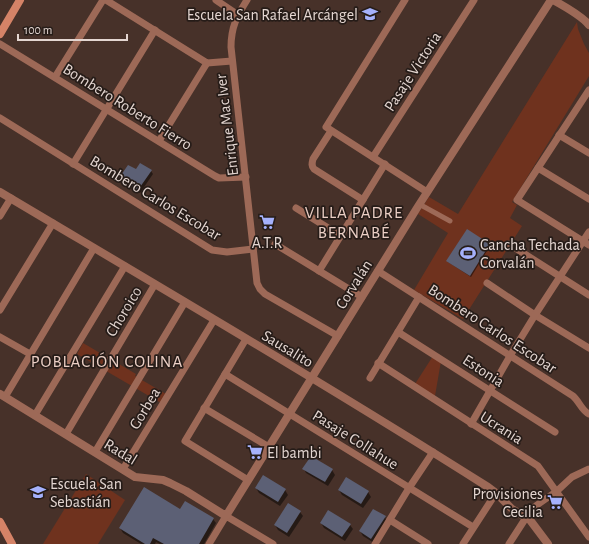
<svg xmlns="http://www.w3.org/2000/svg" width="589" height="544" font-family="'Alegreya Sans',sans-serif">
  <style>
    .green { fill: #6f321e }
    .shadow { fill: #0007 }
    .building { fill: #5c6075 }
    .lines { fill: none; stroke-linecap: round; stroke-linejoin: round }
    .pedestrian { stroke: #9d6957; stroke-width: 5 }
    .minor { stroke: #9d6957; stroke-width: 7 }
    .tertiary { stroke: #9d6957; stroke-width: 8 }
    .secondary { stroke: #d58367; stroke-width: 8 }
    .labels { text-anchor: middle; stroke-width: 3.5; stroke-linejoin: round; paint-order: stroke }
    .poi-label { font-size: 16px; fill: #e4d6d1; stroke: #261c18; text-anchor: start }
    .street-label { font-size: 16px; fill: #e4d6d1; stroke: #261c18 }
    .neighbourhood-label { font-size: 17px; letter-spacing: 1px; fill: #ebcfc5; stroke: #261c18 }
  </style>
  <rect width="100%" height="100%" fill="#473129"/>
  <g class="green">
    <path d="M 577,22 L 578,29 L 584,44 L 589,53 L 589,76 L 512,202 L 517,205 L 510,218 L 522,226 L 463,319 L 414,290 L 448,233 L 418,214 L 429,197 L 458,214 Z"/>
    <path d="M 83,343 L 136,374 L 135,376 L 166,394 L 161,403 L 77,354 Z"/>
    <path d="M 433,356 L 441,361 L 435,396 L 415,384 Z"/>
    <path d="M 86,474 L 125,500 L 98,544 L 43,544 Z"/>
  </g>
  <g class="shadow">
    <path d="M 137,171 L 151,171 L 153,174 L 140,193 L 133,189 L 132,186 L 122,181 L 120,178 Z"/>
    <path d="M 467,231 L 490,246 L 471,277 L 448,262 Z"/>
    <path d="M 311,457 L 332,470 L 335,475 L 328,486 L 306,473 L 304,469 Z"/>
    <path d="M 256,488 L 285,490 L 288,495 L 280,506 L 259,493 Z"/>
    <path d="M 339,490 L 368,492 L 371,497 L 363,508 L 342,495 Z"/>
    <path d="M 181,511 L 213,519 L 216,523 L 204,544 L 160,544 L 156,542 L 155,544 L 141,544 L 123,533 L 120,528 Z"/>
    <path d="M 300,512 L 303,516 L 289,537 L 278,530 L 275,525 Z"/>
    <path d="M 385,517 L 387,522 L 374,543 L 363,536 L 360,531 Z"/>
    <path d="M 321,523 L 350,525 L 353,529 L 345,541 L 324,528 Z"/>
  </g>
  <g class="building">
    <path d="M 140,163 L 152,170 L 138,190 L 131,186 L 132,185 L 119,178 L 128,165 L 136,169 Z"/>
    <path d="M 467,229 L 490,244 L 470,276 L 446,261 Z"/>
    <path d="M 311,456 L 333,469 L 325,482 L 302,469 Z"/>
    <path d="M 263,475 L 286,489 L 278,502 L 255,488 Z"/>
    <path d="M 346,477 L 369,491 L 361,504 L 338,490 Z"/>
    <path d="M 144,487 L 180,509 L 185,501 L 214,518 L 199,544 L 164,544 L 153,538 L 150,544 L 145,544 L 119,528 Z"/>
    <path d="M 288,503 L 301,511 L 287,533 L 274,525 Z"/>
    <path d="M 373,509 L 386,516 L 371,539 L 359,531 Z"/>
    <path d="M 328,510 L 351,524 L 342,537 L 320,523 Z"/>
  </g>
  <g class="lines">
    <path class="pedestrian" d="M 419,204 L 450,221"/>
    <g class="minor">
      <path d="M 106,0 L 207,63 L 232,61"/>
      <path d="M 216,0 L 238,15"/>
      <path d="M 247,0 C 237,16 231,27 231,47 L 257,283 L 260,289 L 265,294 L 338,336"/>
      <path d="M 405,0 L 326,127 L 427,192"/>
      <path d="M 0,44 L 215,176 L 219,178 L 246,177"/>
      <path d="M 55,77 L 103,0"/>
      <path d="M 589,90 L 517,200 L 589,245"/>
      <path d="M 0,118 L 212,250 L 227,252 L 253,249"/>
      <path d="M 331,131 L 313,159 C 312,163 311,166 314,169 L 363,200"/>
      <path d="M 559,135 L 589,153"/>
      <path d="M 159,141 L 207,63"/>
      <path d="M 373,157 L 474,0"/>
      <path d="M 73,164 L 155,30"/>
      <path d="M 538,168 L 589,199"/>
      <path d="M 296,208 L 341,236"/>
      <path d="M 0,216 L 11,198"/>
      <path d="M 275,244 L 362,297"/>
      <path d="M 509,244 L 589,295"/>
      <path d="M 319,271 L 385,164"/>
      <path d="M 378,271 L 573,396 C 579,401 582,411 589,414"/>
      <path d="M 487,283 L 535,315 L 589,348"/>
      <path d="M 0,310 L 53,223"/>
      <path d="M 398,332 L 555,432"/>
      <path d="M 0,337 L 30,354"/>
      <path d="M 246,339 L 185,441 L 248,480"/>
      <path d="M 378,363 L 538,466 L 543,473 L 589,537"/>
      <path d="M 225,374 L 473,527"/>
      <path d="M 370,378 L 419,297"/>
      <path d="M 5,397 L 94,248"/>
      <path d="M 204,408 L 269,447"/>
      <path d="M 35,415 L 125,266"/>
      <path d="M 471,424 L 510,356 L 535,315 L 589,232"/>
      <path d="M 66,434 L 155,284"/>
      <path d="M 95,452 L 185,302"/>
      <path d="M 123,469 L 214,320"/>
      <path d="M 390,520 L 428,544"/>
      <path d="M 209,544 L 226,516 L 273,544"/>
      <path d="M 375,544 L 409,488 L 433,452"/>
      <path d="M 463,544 L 496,493"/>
      <path d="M 509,544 L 529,513 L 537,505 L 557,491 L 572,477 L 589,469"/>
    </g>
    <g class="tertiary">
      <path d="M 553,0 C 564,6 582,16 589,25"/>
      <path d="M 0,192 C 163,289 327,385 488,487 L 496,493 L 512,509 L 530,520 L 548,544"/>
      <path d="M 0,394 L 135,477 L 163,480 L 170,483 L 186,491 L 226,516 L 417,208 L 551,0"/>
    </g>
    <g class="secondary">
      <path d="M 0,34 L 20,0"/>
      <path d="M 0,522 L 12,544"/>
    </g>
  </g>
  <defs>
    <symbol id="school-bare" viewBox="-9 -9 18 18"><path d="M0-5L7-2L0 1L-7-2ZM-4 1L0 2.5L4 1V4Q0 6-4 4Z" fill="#a5b1fc" stroke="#261c18" stroke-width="2.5" paint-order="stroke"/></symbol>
    <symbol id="supermarket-bare" viewBox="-9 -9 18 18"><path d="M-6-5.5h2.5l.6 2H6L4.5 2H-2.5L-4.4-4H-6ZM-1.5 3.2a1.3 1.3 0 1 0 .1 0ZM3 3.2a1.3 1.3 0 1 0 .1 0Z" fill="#a5b1fc" stroke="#261c18" stroke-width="2.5" paint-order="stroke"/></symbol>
    <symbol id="stadium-bare" viewBox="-9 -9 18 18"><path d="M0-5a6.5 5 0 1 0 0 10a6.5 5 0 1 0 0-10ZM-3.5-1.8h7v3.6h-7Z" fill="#a5b1fc" stroke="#261c18" stroke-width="2.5" paint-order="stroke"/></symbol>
  </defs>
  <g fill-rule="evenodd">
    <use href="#school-bare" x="359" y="3" width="22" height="22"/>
    <use href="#supermarket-bare" x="256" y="211" width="22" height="22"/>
    <use href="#stadium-bare" x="457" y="242" width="22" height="22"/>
    <use href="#supermarket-bare" x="244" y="441" width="22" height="22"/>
    <use href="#school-bare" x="27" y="481" width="22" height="22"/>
    <use href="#supermarket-bare" x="544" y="491" width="22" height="22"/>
  </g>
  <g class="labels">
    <g class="poi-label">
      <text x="358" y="20" text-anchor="end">Escuela San Rafael Arcángel</text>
      <text x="267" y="248" text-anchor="middle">A.T.R</text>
      <text x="480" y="250">Cancha Techada<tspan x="480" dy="18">Corvalán</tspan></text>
      <text x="267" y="458">El bambi</text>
      <text x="50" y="489">Escuela San<tspan x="50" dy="18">Sebastián</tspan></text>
      <text x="543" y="499" text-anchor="end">Provisiones<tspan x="543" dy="18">Cecilia</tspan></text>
    </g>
    <g class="street-label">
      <text transform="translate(412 71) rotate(-57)" y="6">Pasaje Victoria</text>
      <text transform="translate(128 106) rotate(32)" y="6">Bombero Roberto Fierro</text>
      <text transform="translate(226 125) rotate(-97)" y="6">Enrique Mac Iver</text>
      <text transform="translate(156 197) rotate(31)" y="6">Bombero Carlos Escobar</text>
      <text transform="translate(353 284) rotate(-58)" y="6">Corvalán</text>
      <text transform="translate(123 311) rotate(-59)" y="6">Choroico</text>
      <text transform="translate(493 328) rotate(33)" y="6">Bombero Carlos Escobar</text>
      <text transform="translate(288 348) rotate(31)" y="6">Sausalito</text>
      <text transform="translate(484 370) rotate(33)" y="6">Estonia</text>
      <text transform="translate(144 408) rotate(-59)" y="6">Gorbea</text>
      <text transform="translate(502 427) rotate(32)" y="6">Ucrania</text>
      <text transform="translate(356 439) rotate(32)" y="6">Pasaje Collahue</text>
      <text transform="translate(121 451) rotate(31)" y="6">Radal</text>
    </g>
    <g class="neighbourhood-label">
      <text x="354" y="218">VILLA PADRE<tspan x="354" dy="20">BERNABÉ</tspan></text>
      <text x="107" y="367">POBLACIÓN COLINA</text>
    </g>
  </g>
  <path d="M18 34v6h109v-6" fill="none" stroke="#e4d6d1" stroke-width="2"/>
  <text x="24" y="34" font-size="12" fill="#e4d6d1" stroke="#261c18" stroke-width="3" paint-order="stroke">100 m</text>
</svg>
